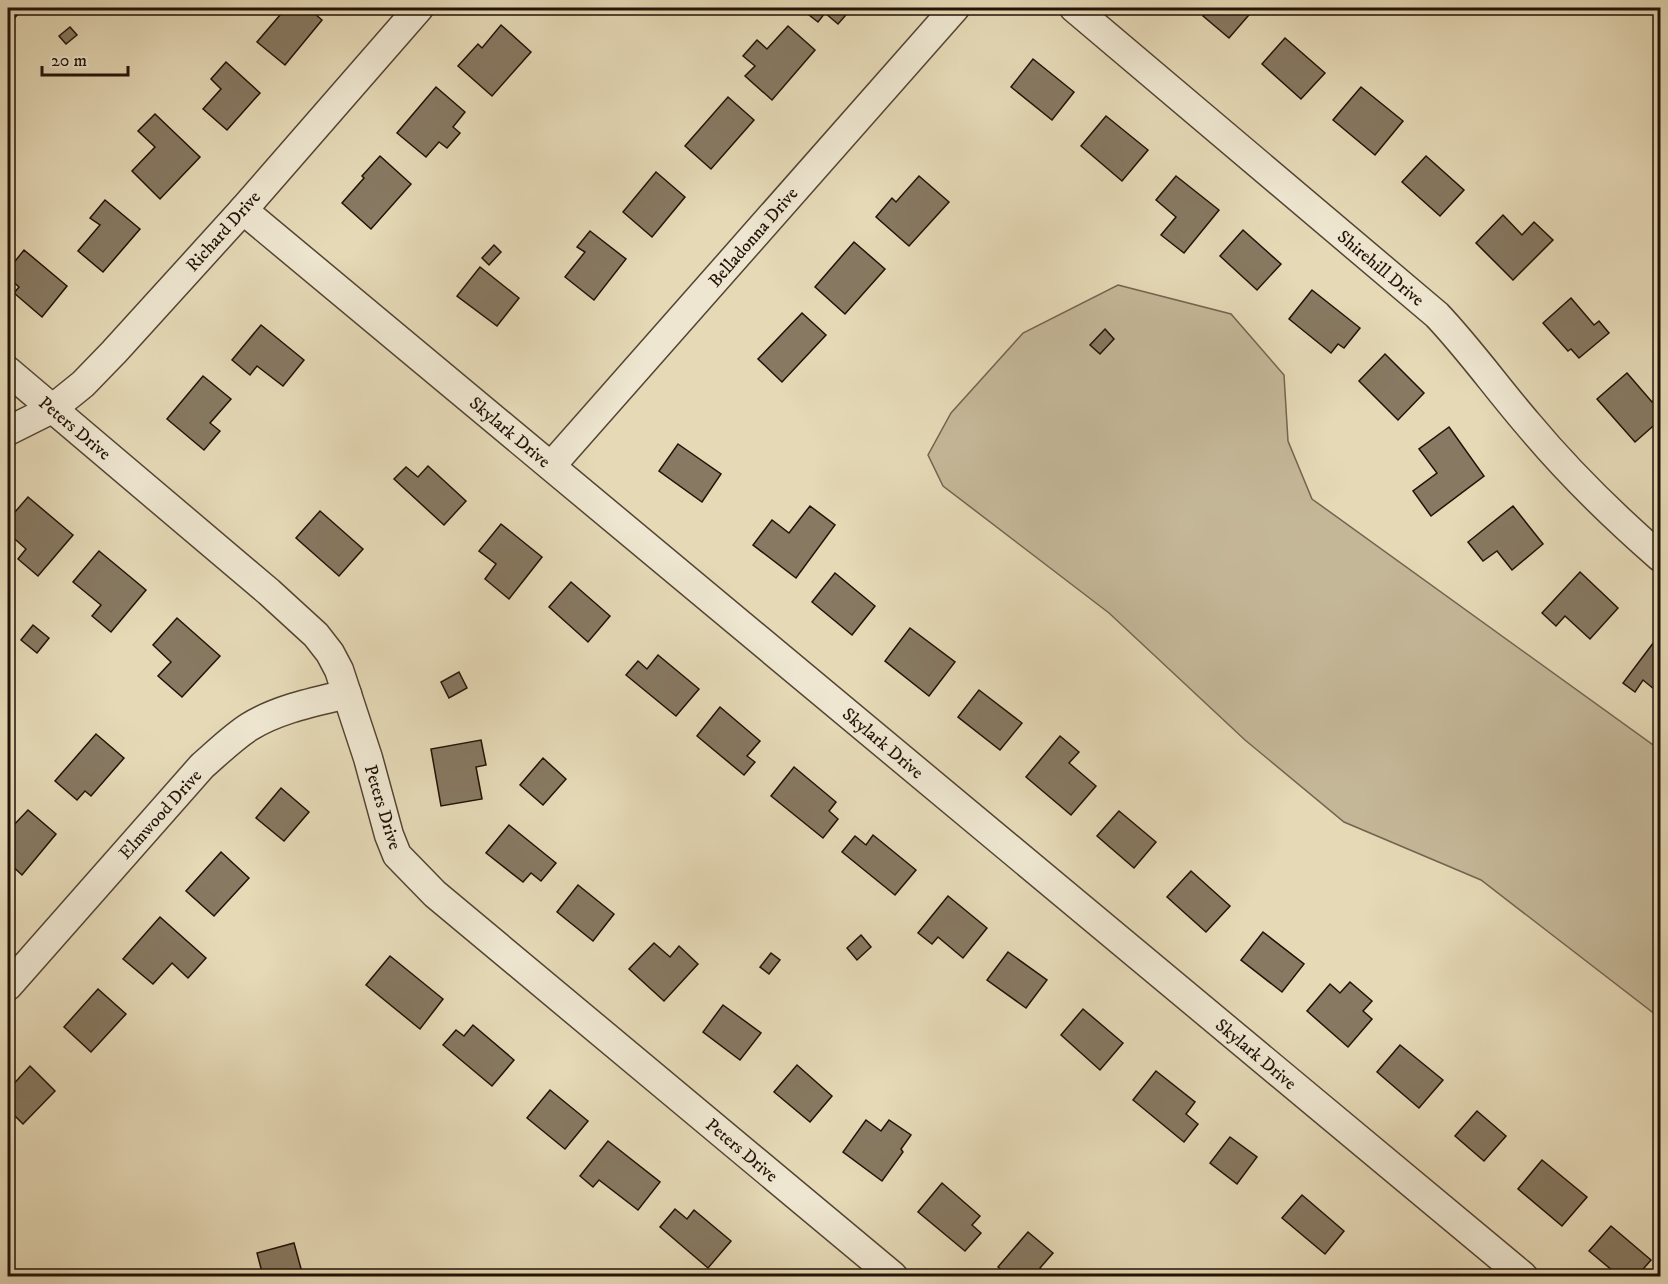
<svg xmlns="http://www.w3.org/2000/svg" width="1668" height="1284" font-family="'IM FELL DW Pica',serif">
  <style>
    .green { fill: #c4b798; stroke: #736450; stroke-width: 1.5 }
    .building { fill: #877962; stroke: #221207; stroke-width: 1.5 }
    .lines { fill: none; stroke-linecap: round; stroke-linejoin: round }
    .minor-casing { stroke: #534433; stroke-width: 31 }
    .minor { stroke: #eee6d0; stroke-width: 28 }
    .labels { text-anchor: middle; stroke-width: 5; stroke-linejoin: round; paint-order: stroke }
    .street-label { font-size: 18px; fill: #221207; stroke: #eee6d0 }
  </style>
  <rect width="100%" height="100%" fill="#e5d9b6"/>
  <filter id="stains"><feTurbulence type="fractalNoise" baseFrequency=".00333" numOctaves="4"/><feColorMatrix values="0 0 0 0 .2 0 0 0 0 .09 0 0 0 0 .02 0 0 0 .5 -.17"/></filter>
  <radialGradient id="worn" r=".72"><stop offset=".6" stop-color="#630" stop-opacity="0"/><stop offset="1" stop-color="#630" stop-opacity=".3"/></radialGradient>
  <path class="green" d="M 1118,285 L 1231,314 L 1284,375 L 1288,441 L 1312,499 L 1660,750 L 1660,1018 L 1481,880 L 1344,822 L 1245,740 L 1109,613 L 943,486 L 928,455 L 951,413 L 1023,333 Z"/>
  <g class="building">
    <path d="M 8,8 L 23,8 L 8,26 Z"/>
    <path d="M 286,8 L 308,8 L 322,20 L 285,65 L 257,42 Z"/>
    <path d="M 800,8 L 852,8 L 838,24 L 825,13 L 818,22 Z"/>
    <path d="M 1211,8 L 1255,8 L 1229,38 L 1203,16 Z"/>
    <path d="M 501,25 L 531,52 L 492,96 L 458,66 L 478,44 L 482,48 Z"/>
    <path d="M 788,26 L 815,50 L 772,100 L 745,76 L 755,66 L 743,56 L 757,40 L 767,49 Z"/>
    <path d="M 70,27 L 77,35 L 66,44 L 59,36 Z"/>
    <path d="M 1285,38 L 1325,73 L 1301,99 L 1262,64 Z"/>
    <path d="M 1033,59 L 1074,92 L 1052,120 L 1011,87 Z"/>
    <path d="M 226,62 L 260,93 L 227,130 L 203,109 L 221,89 L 211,79 Z"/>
    <path d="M 436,87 L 465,112 L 453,127 L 460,133 L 447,148 L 439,142 L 426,157 L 397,133 Z"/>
    <path d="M 1361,87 L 1403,121 L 1375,155 L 1333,120 Z"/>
    <path d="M 728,97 L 754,120 L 711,169 L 685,146 Z"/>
    <path d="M 155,114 L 200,157 L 160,199 L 132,171 L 155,147 L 138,131 Z"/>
    <path d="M 1106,116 L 1148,150 L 1122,181 L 1081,146 Z"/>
    <path d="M 380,156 L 411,184 L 371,229 L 342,203 L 364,178 L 362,176 Z"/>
    <path d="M 1426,156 L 1464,190 L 1440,216 L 1402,182 Z"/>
    <path d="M 656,172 L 685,197 L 652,237 L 623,212 Z"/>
    <path d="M 919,176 L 949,202 L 909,246 L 876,217 L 892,198 L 896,202 Z"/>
    <path d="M 1176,176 L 1219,210 L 1184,253 L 1161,235 L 1176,217 L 1156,200 Z"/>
    <path d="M 105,200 L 140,229 L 103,272 L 78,251 L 100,225 L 90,218 Z"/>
    <path d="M 1503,215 L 1522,235 L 1534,222 L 1553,240 L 1513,280 L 1476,243 Z"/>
    <path d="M 1243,230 L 1281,264 L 1257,290 L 1220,256 Z"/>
    <path d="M 590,231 L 626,259 L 594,300 L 565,277 L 585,252 L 577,247 Z"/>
    <path d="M 854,242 L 885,269 L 845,314 L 815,287 Z"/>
    <path d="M 494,245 L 501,252 L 489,265 L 482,258 Z"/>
    <path d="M 24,250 L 67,286 L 42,317 L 14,293 L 19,287 L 8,277 L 8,270 Z"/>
    <path d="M 480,267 L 519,298 L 497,326 L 457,296 Z"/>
    <path d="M 1312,290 L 1360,328 L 1344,348 L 1338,344 L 1331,353 L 1289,319 Z"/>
    <path d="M 1571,298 L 1594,325 L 1599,321 L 1609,333 L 1579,358 L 1571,349 L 1568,351 L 1543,323 Z"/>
    <path d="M 802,313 L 826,335 L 782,382 L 758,359 Z"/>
    <path d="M 261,325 L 304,360 L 283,386 L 257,366 L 250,375 L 232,360 Z"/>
    <path d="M 1105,329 L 1114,339 L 1100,354 L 1090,345 Z"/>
    <path d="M 1385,354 L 1424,393 L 1398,420 L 1359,381 Z"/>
    <path d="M 1627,373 L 1652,402 L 1660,395 L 1660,420 L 1635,442 L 1597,399 Z"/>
    <path d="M 203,376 L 231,399 L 210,423 L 220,431 L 204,450 L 167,419 Z"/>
    <path d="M 1449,427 L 1484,476 L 1431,516 L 1413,491 L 1437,473 L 1419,449 Z"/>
    <path d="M 678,444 L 721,474 L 702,502 L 659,471 Z"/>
    <path d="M 428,466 L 466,501 L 444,525 L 394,479 L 406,467 L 418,477 Z"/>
    <path d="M 28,497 L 73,535 L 38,576 L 18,559 L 26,549 L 8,533 L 8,520 Z"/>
    <path d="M 810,506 L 835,525 L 796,578 L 753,545 L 772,520 L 789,533 Z"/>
    <path d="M 1513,506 L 1543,544 L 1512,570 L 1497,551 L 1483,561 L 1468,542 Z"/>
    <path d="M 320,511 L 363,549 L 339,576 L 296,538 Z"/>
    <path d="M 501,524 L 542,557 L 509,599 L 485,579 L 496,564 L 479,551 Z"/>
    <path d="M 99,551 L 146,590 L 111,632 L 92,616 L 101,605 L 73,582 Z"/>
    <path d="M 1580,572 L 1618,608 L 1590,639 L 1565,616 L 1556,626 L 1542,613 Z"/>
    <path d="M 835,573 L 875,606 L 852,635 L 812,602 Z"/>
    <path d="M 571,582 L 610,616 L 588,642 L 549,607 Z"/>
    <path d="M 177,618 L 220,656 L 182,697 L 158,676 L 171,662 L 153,645 Z"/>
    <path d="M 33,625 L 49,638 L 37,653 L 21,640 Z"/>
    <path d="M 910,628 L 955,662 L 929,696 L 885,661 Z"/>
    <path d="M 1657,638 L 1660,641 L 1660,694 L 1643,680 L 1635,692 L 1623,683 Z"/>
    <path d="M 658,655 L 699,689 L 676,716 L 626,675 L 638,661 L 647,669 Z"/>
    <path d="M 459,672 L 467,688 L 449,698 L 441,682 Z"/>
    <path d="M 979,690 L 1022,723 L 1000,750 L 958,717 Z"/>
    <path d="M 720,707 L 760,741 L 747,756 L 755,762 L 744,775 L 697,736 Z"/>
    <path d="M 96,734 L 124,758 L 91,796 L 85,791 L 77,800 L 55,781 Z"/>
    <path d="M 1060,736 L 1079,752 L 1069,763 L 1096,786 L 1071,815 L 1026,777 Z"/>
    <path d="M 481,740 L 486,765 L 476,767 L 482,799 L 441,806 L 431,749 Z"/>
    <path d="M 543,758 L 566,779 L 543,805 L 520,785 Z"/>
    <path d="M 794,767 L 836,802 L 829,811 L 838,819 L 823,838 L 771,796 Z"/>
    <path d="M 281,788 L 309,812 L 284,841 L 256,818 Z"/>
    <path d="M 28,810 L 56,834 L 22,875 L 8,862 L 8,823 L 12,827 Z"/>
    <path d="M 1119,811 L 1156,842 L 1134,868 L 1097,836 Z"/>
    <path d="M 509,825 L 556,863 L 541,881 L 531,873 L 523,882 L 486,853 Z"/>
    <path d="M 873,835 L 916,870 L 895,895 L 842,852 L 855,836 L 866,845 Z"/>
    <path d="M 221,852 L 249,878 L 214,916 L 186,891 Z"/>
    <path d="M 1191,871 L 1230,906 L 1206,932 L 1167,897 Z"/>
    <path d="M 578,885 L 614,914 L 593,941 L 557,912 Z"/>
    <path d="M 948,896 L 987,928 L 963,958 L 938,937 L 932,944 L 918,933 Z"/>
    <path d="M 160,917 L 206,958 L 188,978 L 172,963 L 153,984 L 123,959 Z"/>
    <path d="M 1263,932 L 1304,964 L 1282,992 L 1241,960 Z"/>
    <path d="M 861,935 L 871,947 L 857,960 L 847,948 Z"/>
    <path d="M 654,943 L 670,957 L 679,946 L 698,964 L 664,1001 L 629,969 Z"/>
    <path d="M 1008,952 L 1047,980 L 1026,1008 L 987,980 Z"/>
    <path d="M 771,953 L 780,960 L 769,974 L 760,967 Z"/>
    <path d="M 390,956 L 443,999 L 420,1029 L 366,985 Z"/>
    <path d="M 1350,982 L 1372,1001 L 1363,1011 L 1372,1019 L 1348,1047 L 1307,1011 L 1330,984 L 1340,993 Z"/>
    <path d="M 98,989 L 126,1014 L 91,1052 L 64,1027 Z"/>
    <path d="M 723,1005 L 761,1033 L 740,1060 L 703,1032 Z"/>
    <path d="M 1083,1009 L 1123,1043 L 1100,1070 L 1061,1035 Z"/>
    <path d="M 473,1025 L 514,1060 L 492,1086 L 443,1045 L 456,1030 L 464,1036 Z"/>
    <path d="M 1400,1045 L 1443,1080 L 1419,1108 L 1377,1072 Z"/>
    <path d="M 797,1065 L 832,1096 L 810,1122 L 774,1092 Z"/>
    <path d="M 30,1066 L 55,1091 L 23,1124 L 8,1109 L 8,1090 Z"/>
    <path d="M 1156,1071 L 1195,1102 L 1186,1114 L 1198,1124 L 1184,1142 L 1133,1100 Z"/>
    <path d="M 550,1090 L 588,1121 L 565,1149 L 527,1118 Z"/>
    <path d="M 1477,1111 L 1506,1136 L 1484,1161 L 1455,1136 Z"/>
    <path d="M 866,1120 L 881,1131 L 889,1120 L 911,1135 L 901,1149 L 903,1152 L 882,1181 L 843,1152 Z"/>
    <path d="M 1230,1137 L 1257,1157 L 1237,1184 L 1210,1163 Z"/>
    <path d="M 608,1141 L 660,1182 L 638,1210 L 599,1180 L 593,1187 L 580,1176 Z"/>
    <path d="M 1542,1160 L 1587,1197 L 1562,1226 L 1518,1189 Z"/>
    <path d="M 942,1183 L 980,1216 L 972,1225 L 981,1233 L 965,1251 L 918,1212 Z"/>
    <path d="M 1302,1195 L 1344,1231 L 1325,1254 L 1282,1218 Z"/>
    <path d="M 675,1209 L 687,1219 L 694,1210 L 731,1241 L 708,1268 L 660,1227 Z"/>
    <path d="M 1611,1226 L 1651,1260 L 1637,1276 L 1619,1276 L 1589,1251 Z"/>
    <path d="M 1028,1232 L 1053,1253 L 1040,1268 L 1049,1276 L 1002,1276 L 1005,1273 L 998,1267 Z"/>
    <path d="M 294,1243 L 303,1276 L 263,1276 L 257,1253 Z"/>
  </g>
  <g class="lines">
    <defs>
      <g id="minor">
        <path d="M 1074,8 L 1437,315 C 1470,350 1497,388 1528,424 C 1568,472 1613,516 1660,557"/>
        <path d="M 243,210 L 1523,1276"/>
        <path d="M 8,371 L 269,592 L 316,635 L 330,653 L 339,670 L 368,758 L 389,835 L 397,855 L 435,894 L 893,1276"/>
        <path d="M 8,431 L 52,409 L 83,384 L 114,352 L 243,210 L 419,8"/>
        <path d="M 551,466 L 955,8"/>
        <path d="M 8,986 L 202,766 C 217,753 232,738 249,727 C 278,709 314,702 347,694"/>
      </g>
    </defs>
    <use href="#minor" class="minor-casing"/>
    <use href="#minor" class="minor"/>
  </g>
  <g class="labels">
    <g class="street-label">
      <text transform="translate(223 231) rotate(-48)" y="6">Richard Drive</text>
      <text transform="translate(753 237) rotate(-49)" y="6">Belladonna Drive</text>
      <text transform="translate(1381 268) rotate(40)" y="6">Shirehill Drive</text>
      <text transform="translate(75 428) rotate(40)" y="6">Peters Drive</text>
      <text transform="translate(510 432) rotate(40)" y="6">Skylark Drive</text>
      <text transform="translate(883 743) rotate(40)" y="6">Skylark Drive</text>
      <text transform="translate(383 807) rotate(73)" y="6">Peters Drive</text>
      <text transform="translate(160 814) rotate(-48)" y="6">Elmwood Drive</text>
      <text transform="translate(1256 1054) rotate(40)" y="6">Skylark Drive</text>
      <text transform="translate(742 1150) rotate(40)" y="6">Peters Drive</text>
    </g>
  </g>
  <rect width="1668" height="1284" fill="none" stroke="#e5d9b6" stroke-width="30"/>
  <rect x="9" y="9" width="1650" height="1266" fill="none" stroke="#221207" stroke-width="3"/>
  <rect x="15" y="15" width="1638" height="1254" fill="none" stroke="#221207" stroke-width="1.5"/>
  <path d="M42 66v9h86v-9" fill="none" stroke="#221207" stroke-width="3"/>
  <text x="51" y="66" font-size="18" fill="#221207" stroke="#eee6d0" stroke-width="4.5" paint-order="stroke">20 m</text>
  <rect width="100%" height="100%" filter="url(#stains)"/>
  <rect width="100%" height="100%" fill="url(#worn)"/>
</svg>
